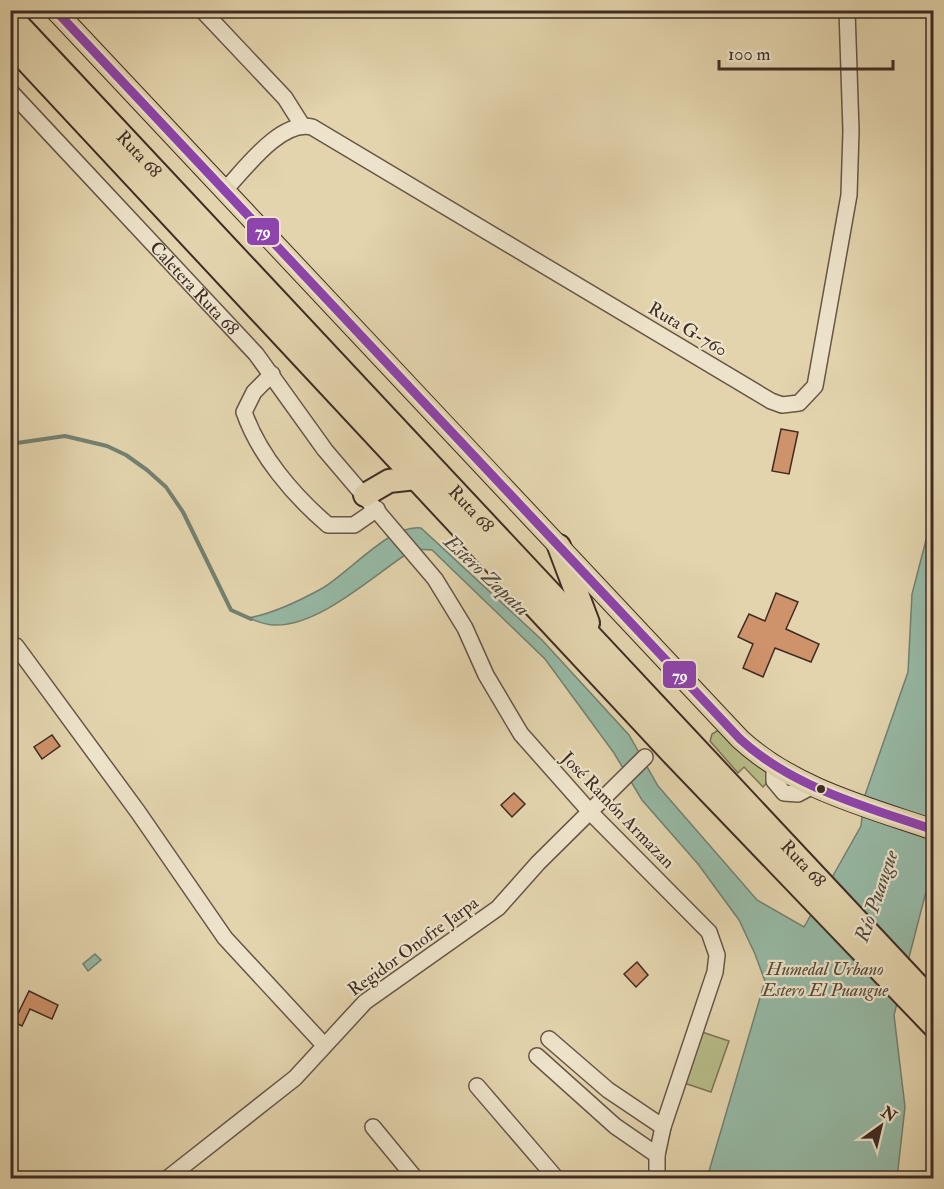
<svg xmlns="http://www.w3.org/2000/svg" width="944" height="1189" font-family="'IM FELL Double Pica',serif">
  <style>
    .green { fill: #b6bc88; stroke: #7a7456; stroke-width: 1.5 }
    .water { fill: #96b9a5; stroke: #738172; stroke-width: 1.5 }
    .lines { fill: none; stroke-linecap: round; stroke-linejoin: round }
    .stream { stroke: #738172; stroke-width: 4 }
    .building { fill: #cf936b; stroke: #3f2c25; stroke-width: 1.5 }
    .minor-casing { stroke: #685647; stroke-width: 18 }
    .major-casing { stroke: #3f2c25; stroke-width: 22 }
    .highway-casing { stroke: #3f2c25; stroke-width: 26 }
    .minor { stroke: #ede3ca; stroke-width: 15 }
    .major { stroke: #e3d4ad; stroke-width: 20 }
    .highway { stroke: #e3d4ad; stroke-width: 22 }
    .bus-1-casing { stroke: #ede3ca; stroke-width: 14 }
    .bus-1 { stroke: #8e44ad; stroke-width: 9 }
    .bus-dot { fill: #3f2c25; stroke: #ede3ca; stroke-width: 2 }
    .labels { text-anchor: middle; stroke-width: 4.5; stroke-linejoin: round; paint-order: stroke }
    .street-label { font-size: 18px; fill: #3f2c25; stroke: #ede3ca }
    .park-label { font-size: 18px; font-style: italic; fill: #574939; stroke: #ede3ca }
    .water-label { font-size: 20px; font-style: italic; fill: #50483f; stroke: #ede3ca }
    .line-badge { stroke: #ede3ca; stroke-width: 2 }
    .badge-label { font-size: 16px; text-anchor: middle; font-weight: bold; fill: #fff }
  </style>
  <rect width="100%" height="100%" fill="#e3d4ad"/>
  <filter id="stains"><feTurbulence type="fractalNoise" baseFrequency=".00333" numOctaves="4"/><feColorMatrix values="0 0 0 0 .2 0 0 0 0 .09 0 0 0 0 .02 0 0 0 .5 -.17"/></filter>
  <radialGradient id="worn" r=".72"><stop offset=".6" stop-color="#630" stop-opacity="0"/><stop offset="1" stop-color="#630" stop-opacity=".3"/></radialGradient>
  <g class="green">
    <path d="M 722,728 L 766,772 L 766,784 L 763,787 L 744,767 L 738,773 L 710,741 L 712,734 Z"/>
    <path d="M 702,1032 L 729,1041 L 711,1092 L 684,1083 Z"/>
  </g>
  <g class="water">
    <path d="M 933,513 L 933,865 L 894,1015 L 905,1107 L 897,1178 L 707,1178 L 765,981 L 755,954 L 739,920 L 698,864 L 642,800 L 614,753 L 545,659 L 432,550 L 414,549 C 377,572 320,627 274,625 C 266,625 256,621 248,618 C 272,614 299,601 321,589 C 348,574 391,523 421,528 L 542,640 L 629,735 L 658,786 L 757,900 L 804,927 L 861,826 L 864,798 L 908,672 L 912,594 Z"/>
    <path d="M 95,954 L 101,960 L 88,971 L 83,964 Z"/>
  </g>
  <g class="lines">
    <path class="stream" d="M 10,444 L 65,436 L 107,446 L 126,455 L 147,470 L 166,487 L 183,512 L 231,610 L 251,619"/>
  </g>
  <g class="building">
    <path d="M 781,429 L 798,432 L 789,474 L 772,471 Z"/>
    <path d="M 776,593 L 798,602 L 786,629 L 819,644 L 811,662 L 775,648 L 763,677 L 743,668 L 753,644 L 738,637 L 749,614 L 765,621 Z"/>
    <path d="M 52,735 L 60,746 L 42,759 L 34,747 Z"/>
    <path d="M 514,793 L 525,804 L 512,817 L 501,805 Z"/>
    <path d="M 637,962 L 648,975 L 636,987 L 624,974 Z"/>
    <path d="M 29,991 L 58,1005 L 52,1019 L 30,1009 L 22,1026 L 14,1022 Z"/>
  </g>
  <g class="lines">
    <defs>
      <g id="minor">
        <path d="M 202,10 L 285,98 L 302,125"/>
        <path id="s1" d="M 10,91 L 256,354 L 325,450 L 435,579 L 465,628 L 486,675 L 521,734 L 591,813 L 709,932 L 717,955 L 715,972 L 663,1127 L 657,1155 L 657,1178"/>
        <path d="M 225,190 C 245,169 280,120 312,127 L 771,401 L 782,405 L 799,403 L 815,386 L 849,195 L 851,131 L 847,10"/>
        <path d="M 272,374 L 254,392 L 244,412 C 259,455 293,495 328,525 L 354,525 L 377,509"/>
        <path d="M 16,646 L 138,812 L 225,938 L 324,1045"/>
        <path d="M 774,767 L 774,781 L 784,793 L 798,794 L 813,786"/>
        <path d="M 549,1039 L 608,1090 L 663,1127"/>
        <path d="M 537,1056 L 615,1126 L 657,1155"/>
        <path d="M 477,1086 L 556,1178"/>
        <path d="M 373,1127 L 415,1178"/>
        <path d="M 168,1178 L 295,1078 L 365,1002 L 498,908 L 538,863 L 645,757"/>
      </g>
      <path id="major" d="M 55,10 L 740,739 C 793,788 867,807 934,830"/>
      <g id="highway">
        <path id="s2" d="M 10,16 L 934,1003"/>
        <path d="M 10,43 L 671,752 L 934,1026"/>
        <path d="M 365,495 L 389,481 L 416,478"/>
        <path d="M 559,546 L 588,623"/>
      </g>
    </defs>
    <use href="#minor" class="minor-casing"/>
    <use href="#major" class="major-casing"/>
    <use href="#highway" class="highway-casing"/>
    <use href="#minor" class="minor"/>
    <use href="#major" class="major"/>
    <use href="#highway" class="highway"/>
    <defs>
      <path id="bus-1" d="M 55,10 L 740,739 C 793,788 867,807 934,830"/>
    </defs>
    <use href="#bus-1" class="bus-1-casing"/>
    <use href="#bus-1" class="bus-1"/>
  </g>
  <circle class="bus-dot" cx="821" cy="789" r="5"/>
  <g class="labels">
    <g class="street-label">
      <text dy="6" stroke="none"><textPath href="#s2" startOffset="189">Ruta 68</textPath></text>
      <text dy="6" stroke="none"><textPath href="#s1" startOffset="270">Caletera Ruta 68</textPath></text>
      <text transform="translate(688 329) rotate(31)" y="6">Ruta G-760</text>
      <text dy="6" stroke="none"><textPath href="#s2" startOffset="675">Ruta 68</textPath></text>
      <text transform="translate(618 810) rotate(46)" y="6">José Ramón Armazan</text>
      <text dy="6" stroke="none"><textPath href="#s2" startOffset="1161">Ruta 68</textPath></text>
      <text transform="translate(413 946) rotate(-36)" y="6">Regidor Onofre Jarpa</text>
    </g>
    <g class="park-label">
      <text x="825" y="975">Humedal Urbano<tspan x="825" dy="21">Estero El Puangue</tspan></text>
    </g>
    <g class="water-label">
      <text transform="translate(487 575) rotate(43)" y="7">Estero Zapata</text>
      <text transform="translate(876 896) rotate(-71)" y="7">Río Puangue</text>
    </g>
  </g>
  <g class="line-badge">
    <rect x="246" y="217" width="34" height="29" rx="6" fill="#8e44ad"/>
    <rect x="662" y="660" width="35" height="29" rx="6" fill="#8e44ad"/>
  </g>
  <g class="badge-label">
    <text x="263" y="237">79</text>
    <text x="680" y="681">79</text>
  </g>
  <rect width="944" height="1189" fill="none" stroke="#e3d4ad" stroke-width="36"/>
  <rect x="12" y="12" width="920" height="1165" fill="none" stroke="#3f2c25" stroke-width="3"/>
  <rect x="18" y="18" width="908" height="1153" fill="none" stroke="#3f2c25" stroke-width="1.5"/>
  <g transform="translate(881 1126) rotate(34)" stroke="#ede3ca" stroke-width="4.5" paint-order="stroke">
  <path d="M0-4.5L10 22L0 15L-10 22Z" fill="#3f2c25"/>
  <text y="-9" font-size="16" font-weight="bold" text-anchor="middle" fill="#3f2c25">N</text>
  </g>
  <path d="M719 60v9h174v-9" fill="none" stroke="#3f2c25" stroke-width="3"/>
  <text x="728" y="60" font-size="18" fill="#3f2c25" stroke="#ede3ca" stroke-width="4.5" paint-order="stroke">100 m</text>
  <rect width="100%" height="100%" filter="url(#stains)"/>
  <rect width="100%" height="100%" fill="url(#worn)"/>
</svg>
